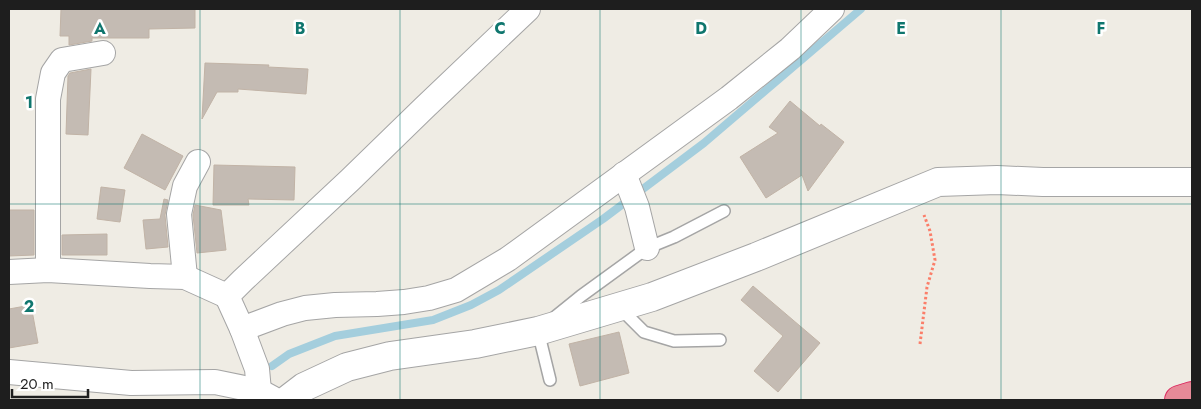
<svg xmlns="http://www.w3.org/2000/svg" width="1201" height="409" font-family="Jost,sans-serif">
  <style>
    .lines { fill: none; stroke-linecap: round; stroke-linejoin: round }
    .stream { stroke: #a4cedd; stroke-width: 8 }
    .building { fill: #c4bbb3; stroke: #c1b3a6 }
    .service-casing { stroke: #a5a5a5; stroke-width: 14 }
    .minor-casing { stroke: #a5a5a5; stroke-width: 26 }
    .tertiary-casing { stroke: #a5a5a5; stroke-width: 30 }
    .motorway-casing { stroke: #db235b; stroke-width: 30 }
    .path { stroke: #fb7e69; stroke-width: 3; stroke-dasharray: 2.5 2.5; stroke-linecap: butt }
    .service { stroke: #fff; stroke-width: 11 }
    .minor { stroke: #fff; stroke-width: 24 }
    .tertiary { stroke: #fff; stroke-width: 28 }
    .motorway { stroke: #e78a98; stroke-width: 28 }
    .grid { fill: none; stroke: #0f766e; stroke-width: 1; stroke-opacity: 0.55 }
    .grid-label { font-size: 16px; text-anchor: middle; font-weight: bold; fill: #0f766e; stroke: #fff; stroke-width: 5; stroke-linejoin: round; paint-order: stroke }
  </style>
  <rect width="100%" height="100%" fill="#efece4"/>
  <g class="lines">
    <path class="stream" d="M 272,366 L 289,354 L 335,336 L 433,320 L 471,305 L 499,290 L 603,219 L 704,143 L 861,9"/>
  </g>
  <g class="building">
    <path d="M 61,9 L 195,9 L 195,28 L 149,29 L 149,38 L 92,38 L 92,41 L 69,45 L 69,36 L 60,36 Z"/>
    <path d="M 205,63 L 269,65 L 268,67 L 308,69 L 306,94 L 238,89 L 238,92 L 217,92 L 202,119 Z"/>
    <path d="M 91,69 L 88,135 L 66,134 L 68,76 L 70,73 Z"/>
    <path d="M 790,101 L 820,126 L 821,124 L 844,142 L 808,191 L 802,175 L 766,198 L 740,157 L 778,133 L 769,127 Z"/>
    <path d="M 142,134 L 183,156 L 165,190 L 124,168 Z"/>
    <path d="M 214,165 L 295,167 L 294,200 L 248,199 L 249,205 L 213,205 Z"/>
    <path d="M 101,187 L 125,190 L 120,222 L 97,219 Z"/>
    <path d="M 164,199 L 168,200 L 165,215 L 168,247 L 146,249 L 143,220 L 160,219 Z"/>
    <path d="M 195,205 L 221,210 L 226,250 L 197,253 L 193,215 Z"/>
    <path d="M 9,210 L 34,210 L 34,255 L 9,256 Z"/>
    <path d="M 107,234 L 107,255 L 62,255 L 62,235 Z"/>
    <path d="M 753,286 L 820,343 L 778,392 L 754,371 L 783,336 L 741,300 Z"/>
    <path d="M 31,305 L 38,343 L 9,348 L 9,309 Z"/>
    <path d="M 619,332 L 629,373 L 580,386 L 569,344 Z"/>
  </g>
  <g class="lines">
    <defs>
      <g id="service">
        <path d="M 620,308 L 644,332 L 674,341 L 720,340"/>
        <path d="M 555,317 L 581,296 L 647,248 L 674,237 L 724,211"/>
        <path d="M 539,330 L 538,331 L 550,380"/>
      </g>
      <g id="minor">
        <path d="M 624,174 L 637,207 L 647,248"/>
        <path d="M 48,270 L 48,99 L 53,73 L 62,60 L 103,53"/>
        <path d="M 9,272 L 48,270 L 150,276 L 185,277 L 227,296"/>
        <path d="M 185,277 L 179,214 L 185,186 L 198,162"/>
        <path d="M 242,329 L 282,314 L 305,308 L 335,305 L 377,304 L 404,302 L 429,298 L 456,290 L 508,259 L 729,98 L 790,49 L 832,9"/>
        <path d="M 9,372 L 131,383 L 215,382 L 259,391 L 272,398"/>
        <path d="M 259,391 L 257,369 L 242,329 L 227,296 L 243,280 L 350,180 L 424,108 L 528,9"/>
      </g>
      <path id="tertiary" d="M 287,400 L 304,387 L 347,367 L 390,356 L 475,344 L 538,331 L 652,297 L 756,257 L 938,182 L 997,180 L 1043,182 L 1192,182"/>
      <path id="motorway" d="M 1179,400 L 1192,396"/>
    </defs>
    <use href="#service" class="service-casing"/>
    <use href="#minor" class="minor-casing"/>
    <use href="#tertiary" class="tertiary-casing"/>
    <use href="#motorway" class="motorway-casing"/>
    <path class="path" d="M 920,344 L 927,287 L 935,260 L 930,231 L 924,215"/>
    <use href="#service" class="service"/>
    <use href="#minor" class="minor"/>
    <use href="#tertiary" class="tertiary"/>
    <use href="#motorway" class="motorway"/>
  </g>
  <path class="grid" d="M 200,9 L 200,400M 400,9 L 400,400M 600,9 L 600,400M 801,9 L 801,400M 1001,9 L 1001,400M 9,204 L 1192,204"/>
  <g class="grid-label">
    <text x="100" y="34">A</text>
    <text x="300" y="34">B</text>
    <text x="500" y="34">C</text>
    <text x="701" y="34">D</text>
    <text x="901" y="34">E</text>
    <text x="1101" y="34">F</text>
    <text x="29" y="108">1</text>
    <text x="29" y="312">2</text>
  </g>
  <rect width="1201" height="409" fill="none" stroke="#1e1e1e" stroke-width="20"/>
  <path d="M12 389v8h76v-8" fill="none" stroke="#1e1e1e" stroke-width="2.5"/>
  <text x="20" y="389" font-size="15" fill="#1e1e1e" stroke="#ffffff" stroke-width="4" paint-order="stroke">20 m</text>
</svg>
